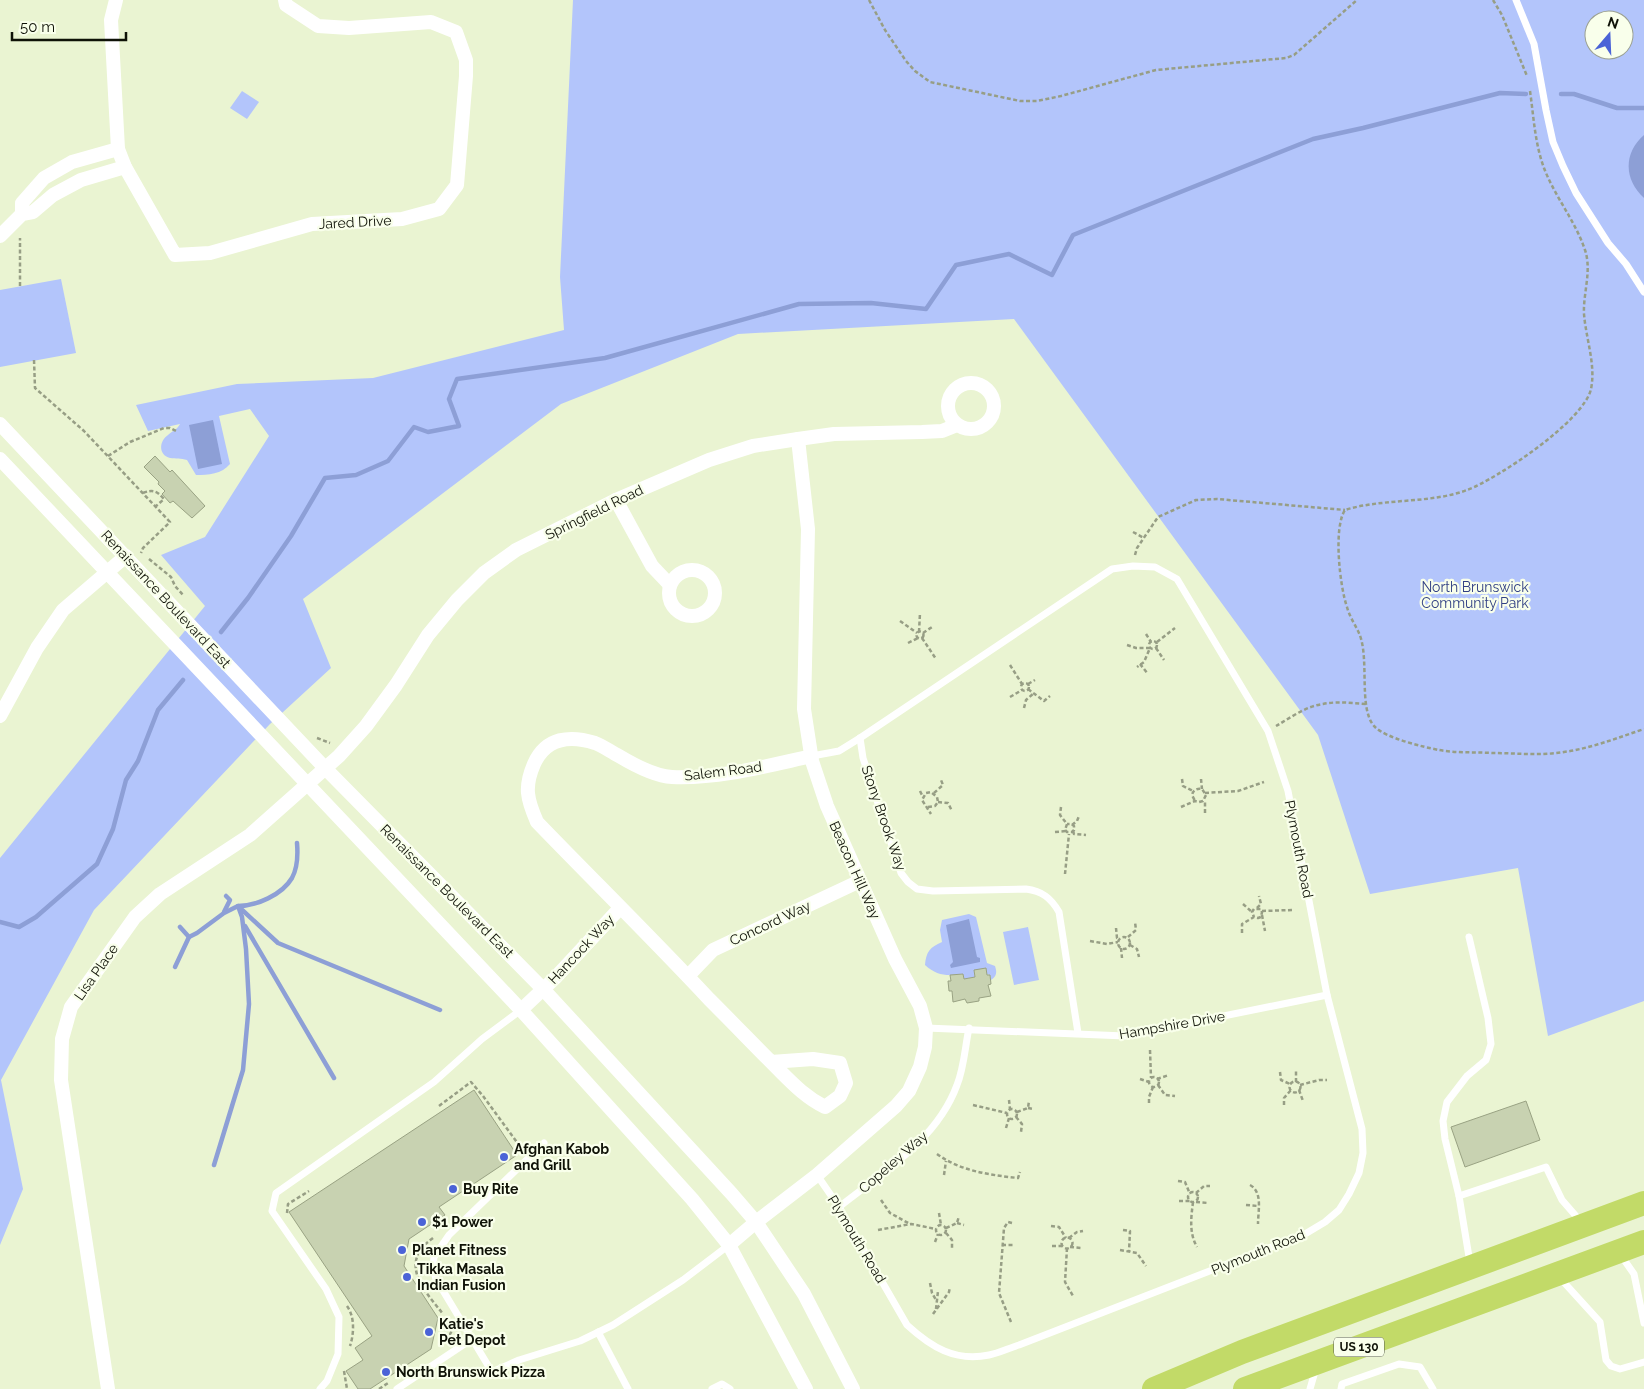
<svg xmlns="http://www.w3.org/2000/svg" width="1644" height="1389" font-family="Raleway,sans-serif">
  <style>
    .green { fill: #b3c5fb; fill-rule: evenodd }
    .water { fill: #8d9fd6 }
    .lines { fill: none; stroke-linecap: round; stroke-linejoin: round }
    .stream { stroke: #8d9fd6; stroke-width: 4.5 }
    .building { fill: #c8d2b1; stroke: #99a283 }
    .path { stroke: #979e85; stroke-width: 2.5; stroke-dasharray: 4 2.5; stroke-linecap: butt }
    .service { stroke: #fff; stroke-width: 7 }
    .minor { stroke: #fff; stroke-width: 14 }
    .trunk { stroke: #c2da68; stroke-width: 24 }
    .poi-dot { fill: #4b63d7; stroke: #f9ffeb; stroke-width: 2 }
    .labels { text-anchor: middle; stroke-width: 4.5; stroke-linejoin: round; paint-order: stroke }
    .shield { fill: #f9ffeb; stroke: #55594b; stroke-width: 1 }
    .shield-label { font-size: 12px; font-weight: bold; fill: #0f1207 }
    .street-label { font-size: 14px; fill: #0f1207; stroke: #f9ffeb }
    .park-label { font-size: 14px; fill: #314084; stroke: #f9ffeb }
    .poi-label { font-size: 14px; font-weight: bold; fill: #0f1207; stroke: #f9ffeb; text-anchor: start }
  </style>
  <rect width="100%" height="100%" fill="#eaf4d2"/>
  <g class="green">
    <path d="M 573,0 L 1644,0 L 1644,1001 L 1548,1036 L 1518,868 L 1370,894 L 1318,735 L 1014,319 L 738,334 L 561,404 L 303,599 L 331,668 L 270,724 L 94,910 L 1,1080 L 23,1189 L 0,1245 L 0,858 L 205,606 L 161,555 L 205,537 L 269,436 L 250,409 L 219,416 L 230,464 C 222,474 208,475 196,475 L 187,460 C 181,458 176,459 170,458 C 158,455 159,441 168,435 C 173,430 176,431 180,424 L 148,431 L 136,405 L 237,384 L 373,378 L 564,330 L 560,277 ZM 1594,20 L 1624,20 L 1624,50 L 1594,50 Z"/>
    <path d="M 242,91 L 259,102 L 247,119 L 230,108 Z"/>
    <path d="M 61,279 L 76,353 L 0,367 L 0,290 Z"/>
    <path d="M 969,914 L 976,917 L 987,963 L 995,966 C 997,972 997,976 991,980 L 990,975 L 974,970 L 975,977 L 964,979 L 963,974 C 947,976 937,976 925,965 C 926,952 930,947 942,942 L 940,930 L 942,920 Z"/>
    <path d="M 1028,927 L 1039,980 L 1014,985 L 1003,932 Z"/>
  </g>
  <g class="water">
    <path d="M 1644,135 L 1644,198 C 1624,180 1623,153 1644,135 Z"/>
    <path d="M 213,420 L 222,464 L 198,469 L 189,425 Z"/>
    <path d="M 969,919 L 977,957 L 980,958 L 980,962 L 951,968 L 950,965 L 953,962 L 946,925 Z"/>
  </g>
  <g class="lines">
    <g class="stream">
      <path d="M 1561,94 L 1574,94 L 1617,108 L 1644,108"/>
      <path d="M 221,632 L 248,598 L 291,536 L 325,478 L 356,475 L 388,461 L 414,427 L 428,432 L 459,426 L 449,399 L 457,379 L 605,358 L 799,304 L 871,303 L 926,309 L 956,265 L 1009,254 L 1052,275 L 1073,235 L 1313,139 L 1363,128 L 1500,93 L 1526,94"/>
      <path d="M 238,906 C 256,906 282,895 292,878 C 298,867 298,855 297,843"/>
      <path d="M 239,907 L 278,943 L 440,1010"/>
      <path d="M 224,912 L 230,900 L 226,896"/>
      <path d="M 0,922 L 19,927 L 36,917 L 97,864 L 113,829 L 126,780 L 138,761 L 158,710 L 183,680"/>
      <path d="M 245,926 L 334,1078"/>
      <path d="M 180,927 L 189,937 L 197,933 L 224,913 L 238,906 L 242,917 L 246,949 L 249,1004 L 243,1070 L 214,1165"/>
      <path d="M 175,967 L 189,937"/>
    </g>
  </g>
  <g class="building">
    <path d="M 155,456 L 170,472 L 172,470 L 205,506 L 192,518 L 173,501 L 170,503 L 162,494 L 165,491 L 158,484 L 159,482 L 144,467 Z"/>
    <path d="M 986,968 L 987,975 L 990,975 L 991,984 L 988,985 L 991,996 L 979,998 L 979,1001 L 967,1003 L 965,999 L 953,1002 L 952,991 L 949,991 L 948,981 L 951,981 L 950,975 L 963,974 L 964,979 L 975,977 L 974,970 Z"/>
    <path d="M 474,1090 L 517,1155 L 439,1207 L 445,1215 L 409,1239 L 404,1266 L 438,1318 L 431,1349 L 370,1389 L 358,1389 L 346,1371 L 363,1360 L 355,1348 L 372,1336 L 289,1212 Z"/>
    <path d="M 1526,1101 L 1540,1140 L 1465,1167 L 1451,1127 Z"/>
  </g>
  <g class="lines">
    <g class="path">
      <path d="M 869,0 L 885,30 L 906,61 L 915,71 L 930,82 L 1020,101 L 1037,101 L 1061,96 L 1156,70 L 1286,58 L 1294,55 L 1357,0"/>
      <path d="M 1493,0 L 1502,15 L 1527,76"/>
      <path d="M 1530,91 C 1534,119 1535,147 1546,173 C 1557,199 1576,223 1585,250 C 1592,271 1583,293 1584,314 C 1586,339 1596,365 1591,389 C 1584,421 1497,479 1467,490 C 1430,504 1383,498 1345,510 C 1333,528 1340,587 1347,607 C 1349,615 1354,623 1358,631 C 1371,656 1357,709 1375,727 C 1386,738 1423,747 1439,750 C 1456,753 1474,752 1492,753 C 1516,753 1540,756 1564,752 C 1592,748 1617,738 1644,729"/>
      <path d="M 20,286 L 20,238"/>
      <path d="M 34,360 L 35,388 L 84,431 L 170,522 L 143,548 L 141,553"/>
      <path d="M 108,456 L 130,442 L 164,428 L 170,428 L 176,431"/>
      <path d="M 143,493 C 153,489 157,491 164,499 L 155,507"/>
      <path d="M 1133,532 L 1144,538"/>
      <path d="M 1135,555 L 1137,548 L 1158,517 L 1196,500 L 1217,499 L 1345,510"/>
      <path d="M 149,559 L 171,577 L 175,586 L 184,596"/>
      <path d="M 900,621 L 917,633"/>
      <circle cx="920" cy="635" r="3.5"/>
      <path d="M 919,632 L 920,613"/>
      <path d="M 923,633 L 932,627"/>
      <path d="M 1146,634 L 1151,642"/>
      <path d="M 922,638 L 936,659"/>
      <circle cx="1153" cy="645" r="4"/>
      <path d="M 1157,642 L 1175,628"/>
      <path d="M 908,643 L 918,638"/>
      <path d="M 1127,645 L 1136,648 L 1150,648 L 1144,662 L 1137,667"/>
      <path d="M 1156,648 L 1164,660"/>
      <path d="M 1140,664 L 1148,674"/>
      <path d="M 1010,665 L 1022,684"/>
      <circle cx="1025" cy="687" r="4"/>
      <path d="M 1028,684 L 1035,680"/>
      <path d="M 1028,689 L 1044,701 L 1050,696"/>
      <path d="M 1010,697 L 1022,690"/>
      <path d="M 1024,708 L 1026,700 L 1034,693"/>
      <path d="M 1276,726 C 1290,718 1306,706 1323,704 C 1337,701 1352,703 1366,704"/>
      <path d="M 317,738 L 330,743"/>
      <path d="M 1182,779 L 1183,786 L 1193,791"/>
      <path d="M 1201,779 L 1202,789"/>
      <path d="M 920,791 L 923,797"/>
      <path d="M 934,793 L 943,785 L 941,780"/>
      <path d="M 1205,793 L 1238,791 L 1264,782"/>
      <path d="M 938,802 L 948,803 L 952,811"/>
      <path d="M 928,807 L 935,806 L 938,802 L 937,797 L 931,792 L 926,793 L 922,800 L 931,814"/>
      <path d="M 1061,807 L 1060,815 L 1067,824 L 1065,830 L 1067,832 L 1072,832 L 1074,830 L 1074,826 L 1071,824 L 1067,824"/>
      <path d="M 1181,807 L 1195,801 L 1199,802 L 1203,801 L 1206,795 L 1202,789 C 1197,788 1193,790 1192,795 L 1195,801"/>
      <path d="M 1205,813 L 1205,801"/>
      <path d="M 1072,825 L 1077,821 L 1079,816"/>
      <path d="M 1073,831 L 1074,834 L 1086,835"/>
      <path d="M 1055,832 L 1066,831"/>
      <path d="M 1065,874 L 1069,834"/>
      <path d="M 1243,904 L 1252,912"/>
      <path d="M 1257,908 L 1261,904 L 1259,896"/>
      <path d="M 1262,911 L 1292,910"/>
      <path d="M 1262,915 L 1265,931"/>
      <path d="M 1116,928 L 1117,938 L 1119,939"/>
      <path d="M 1242,933 L 1242,924 L 1254,917 L 1258,918 L 1261,917 L 1262,912 L 1261,909 L 1254,909 L 1252,912 L 1254,917"/>
      <circle cx="1124" cy="943" r="6"/>
      <path d="M 1128,937 L 1136,930 L 1135,922"/>
      <path d="M 1090,941 L 1107,944 L 1118,942"/>
      <path d="M 1130,945 L 1137,949 L 1139,957"/>
      <path d="M 1121,948 L 1122,958"/>
      <path d="M 1150,1050 L 1151,1078"/>
      <path d="M 1280,1072 L 1281,1080 L 1290,1084"/>
      <circle cx="1154" cy="1082" r="5"/>
      <path d="M 1140,1079 L 1149,1082"/>
      <path d="M 1157,1079 L 1169,1075"/>
      <circle cx="1295" cy="1087" r="5.5"/>
      <path d="M 1296,1082 L 1296,1071"/>
      <path d="M 1158,1085 L 1165,1095 L 1175,1096"/>
      <path d="M 1300,1085 L 1319,1080 L 1327,1080"/>
      <path d="M 1299,1090 L 1303,1101"/>
      <path d="M 1009,1100 L 1010,1109"/>
      <path d="M 1149,1103 L 1149,1097 L 1153,1087"/>
      <path d="M 973,1105 L 1007,1113"/>
      <path d="M 1284,1105 L 1284,1098 L 1291,1090"/>
      <path d="M 439,1106 L 471,1082 L 483,1096 L 522,1149"/>
      <path d="M 1028,1108 L 1034,1109"/>
      <circle cx="1012" cy="1114" r="5"/>
      <path d="M 1017,1112 L 1028,1108 L 1029,1101"/>
      <path d="M 1016,1117 L 1022,1124 L 1021,1132"/>
      <path d="M 1006,1128 L 1009,1118"/>
      <path d="M 937,1154 C 960,1171 990,1175 1018,1178 L 1020,1172"/>
      <path d="M 944,1175 L 946,1161"/>
      <path d="M 1178,1181 L 1185,1182 L 1190,1194"/>
      <path d="M 1250,1185 C 1263,1192 1258,1211 1258,1224"/>
      <circle cx="1193" cy="1197" r="5"/>
      <path d="M 1196,1193 L 1204,1186 L 1210,1186"/>
      <path d="M 881,1200 L 890,1213 L 910,1224"/>
      <path d="M 1179,1201 L 1190,1201"/>
      <path d="M 1193,1202 C 1191,1218 1189,1233 1197,1247"/>
      <path d="M 1196,1202 L 1208,1203"/>
      <path d="M 1246,1205 L 1258,1206"/>
      <path d="M 287,1213 L 288,1204 L 309,1191"/>
      <path d="M 939,1213 L 941,1225"/>
      <path d="M 957,1223 L 964,1225"/>
      <circle cx="941" cy="1230" r="5"/>
      <path d="M 1051,1226 L 1059,1227 L 1066,1238"/>
      <path d="M 946,1228 L 957,1223 L 959,1216"/>
      <path d="M 878,1230 L 911,1224 L 936,1229"/>
      <path d="M 1123,1230 L 1130,1231 L 1129,1252"/>
      <path d="M 946,1233 L 952,1240 L 952,1248"/>
      <circle cx="1067" cy="1243" r="5.5"/>
      <path d="M 433,1238 C 428,1242 422,1246 419,1252 C 407,1275 430,1297 443,1314"/>
      <path d="M 1069,1238 L 1077,1232 L 1083,1231"/>
      <path d="M 935,1242 L 938,1234"/>
      <path d="M 1002,1245 L 1015,1245"/>
      <path d="M 1052,1246 L 1063,1246"/>
      <path d="M 1070,1247 L 1081,1248"/>
      <path d="M 1067,1248 L 1065,1282 L 1073,1296"/>
      <path d="M 1120,1250 L 1137,1253 L 1146,1266"/>
      <path d="M 930,1283 L 932,1293 L 936,1300"/>
      <path d="M 347,1306 C 355,1317 354,1334 350,1346"/>
      <path d="M 936,1309 L 938,1291"/>
      <path d="M 933,1314 L 949,1292 L 950,1287"/>
      <path d="M 1011,1322 L 999,1293 L 1004,1228 L 1008,1222 L 1012,1223"/>
      <path d="M 447,1341 L 452,1330 L 448,1323"/>
      <path d="M 344,1371 L 347,1389"/>
      <path d="M 379,1389 L 388,1383"/>
    </g>
    <g class="service">
      <path d="M 1516,0 L 1534,44 L 1546,110 L 1553,142 L 1563,166 L 1576,193 L 1608,243 L 1626,264 L 1644,292"/>
      <path d="M 860,738 L 863,758 L 901,873 L 908,882 L 917,889 L 933,891 L 1026,889 C 1042,891 1051,898 1059,912 L 1078,1033"/>
      <path d="M 812,756 L 839,751 L 860,738 L 1112,569 L 1133,566 L 1155,567 L 1177,579 L 1268,731 L 1288,791 L 1327,995 L 1362,1129 L 1363,1153 L 1359,1173 L 1349,1194 L 1339,1210 L 1325,1222 L 1305,1234 L 1019,1345 C 1009,1348 999,1353 989,1355 C 955,1362 931,1347 907,1325 L 839,1207 L 817,1175"/>
      <path d="M 926,1028 L 1125,1036 L 1327,995"/>
      <path d="M 544,1143 L 449,1235 L 434,1257 L 433,1268 L 436,1279 L 492,1372 L 519,1360 L 580,1341 L 613,1325 L 683,1280 L 729,1245"/>
      <path d="M 1459,1196 L 1445,1139 L 1443,1121 L 1447,1102 L 1467,1076 L 1486,1060 L 1491,1044 L 1488,1018 L 1469,937"/>
      <path d="M 839,1207 C 883,1172 937,1140 957,1085 C 964,1068 965,1047 969,1028"/>
      <path d="M 1620,1254 L 1634,1274 L 1644,1323"/>
      <path d="M 1470,1263 L 1459,1196 L 1546,1167 L 1562,1200 L 1582,1223"/>
      <path d="M 1560,1278 L 1600,1322 L 1606,1360 L 1611,1366 L 1620,1369 L 1644,1362"/>
      <path d="M 598,1332 L 628,1389"/>
      <path d="M 320,1389 L 327,1381 L 338,1354 L 339,1317 L 326,1289 L 272,1211 L 276,1193 L 434,1082 L 482,1039 L 521,1010"/>
      <path d="M 397,1389 L 472,1339"/>
      <path d="M 712,1389 L 722,1384 L 730,1389"/>
      <path d="M 1310,1389 L 1316,1368"/>
      <path d="M 1341,1389 L 1342,1384 L 1399,1364 L 1420,1367 L 1433,1389"/>
    </g>
    <g class="minor">
      <path d="M 116,0 L 111,20 L 118,149 L 125,167 L 175,255 L 210,253 L 312,224 L 402,219 L 439,209 L 457,185 L 466,76 L 466,60 L 456,32 L 431,22 L 349,28 L 318,26 L 286,5 L 285,0"/>
      <path d="M 22,214 L 22,203 L 44,178 L 72,162 L 118,149"/>
      <path d="M 0,236 L 22,214 L 33,212 L 53,195 L 81,180 L 125,167"/>
      <circle cx="971" cy="406" r="23"/>
      <path d="M 0,424 L 325,768 L 543,989 L 731,1193 L 756,1222 L 804,1294 L 853,1389"/>
      <path d="M 0,459 L 521,1010 L 692,1199 L 729,1245 L 806,1389"/>
      <path d="M 616,500 L 652,566 L 670,585"/>
      <circle cx="692" cy="593" r="23"/>
      <path d="M 0,716 L 37,648 L 63,610 L 126,556"/>
      <path d="M 688,976 L 713,950 L 860,881"/>
      <path d="M 521,1010 L 555,978 L 620,908"/>
      <path d="M 771,1062 L 813,1059 L 840,1063 L 846,1083 L 840,1096 L 825,1107 C 807,1098 795,1086 781,1072 C 757,1048 733,1023 709,999 C 653,939 594,881 537,822 C 527,799 524,787 534,764 C 546,737 570,735 595,743 C 603,746 611,752 619,756 C 634,765 654,776 672,777 C 719,779 766,766 812,756"/>
      <path d="M 729,1245 L 756,1222 L 817,1175 L 896,1106 L 909,1091 L 920,1067 L 925,1047 L 926,1028 L 920,1006 L 895,959 L 827,806 L 812,761 L 804,709 L 808,529 L 798,439"/>
      <path d="M 108,1389 L 61,1080 L 62,1039 L 71,1007 L 135,917 L 160,894 L 250,835 L 339,756 L 366,726 L 396,685 L 428,635 L 457,600 L 484,573 L 516,550 L 616,500 L 709,460 L 753,446 L 798,439 L 834,434 L 922,432 L 942,431 L 957,425"/>
    </g>
    <g class="trunk">
      <path d="M 1154,1389 L 1242,1352 L 1644,1203"/>
      <path d="M 1245,1389 L 1644,1242"/>
    </g>
  </g>
  <g class="poi-dot">
    <circle cx="504" cy="1157" r="5"/>
    <circle cx="453" cy="1189" r="5"/>
    <circle cx="422" cy="1222" r="5"/>
    <circle cx="402" cy="1250" r="5"/>
    <circle cx="407" cy="1277" r="5"/>
    <circle cx="429" cy="1332" r="5"/>
    <circle cx="386" cy="1372" r="5"/>
  </g>
  <g class="labels">
    <rect class="shield" x="1334" y="1337.5" width="50" height="19" rx="4"/>
    <g class="shield-label">
      <text x="1359" y="1351">US 130</text>
    </g>
    <g class="street-label">
      <text transform="translate(355 222) rotate(-3)" y="5">Jared Drive</text>
      <text transform="translate(594 512) rotate(-26)" y="5">Springfield Road</text>
      <text transform="translate(166 599) rotate(47)" y="5">Renaissance Boulevard East</text>
      <text transform="translate(723 771) rotate(-7)" y="5">Salem Road</text>
      <text transform="translate(884 818) rotate(71)" y="5">Stony Brook Way</text>
      <text transform="translate(1299 849) rotate(79)" y="5">Plymouth Road</text>
      <text transform="translate(855 870) rotate(66)" y="5">Beacon Hill Way</text>
      <text transform="translate(447 891) rotate(45)" y="5">Renaissance Boulevard East</text>
      <text transform="translate(770 923) rotate(-25)" y="5">Concord Way</text>
      <text transform="translate(581 949) rotate(-47)" y="5">Hancock Way</text>
      <text transform="translate(96 972) rotate(-55)" y="5">Lisa Place</text>
      <text transform="translate(1172 1025) rotate(-10)" y="5">Hampshire Drive</text>
      <text transform="translate(893 1162) rotate(-41)" y="5">Copeley Way</text>
      <text transform="translate(857 1239) rotate(59)" y="5">Plymouth Road</text>
      <text transform="translate(1258 1252) rotate(-22)" y="5">Plymouth Road</text>
    </g>
    <g class="park-label">
      <text x="1475" y="592">North Brunswick<tspan x="1475" dy="16">Community Park</tspan></text>
    </g>
    <g class="poi-label">
      <text x="514" y="1154">Afghan Kabob<tspan x="514" dy="16">and Grill</tspan></text>
      <text x="463" y="1194">Buy Rite</text>
      <text x="432" y="1227">$1 Power</text>
      <text x="412" y="1255">Planet Fitness</text>
      <text x="417" y="1274">Tikka Masala<tspan x="417" dy="16">Indian Fusion</tspan></text>
      <text x="439" y="1329">Katie's<tspan x="439" dy="16">Pet Depot</tspan></text>
      <text x="396" y="1377">North Brunswick Pizza</text>
    </g>
  </g>
  <g transform="translate(1609 35) rotate(19)"><circle r="24" fill="#f9ffeb" stroke="#9ba090"/>
  <path d="M0-4L9 19L0 12L-9 19Z" fill="#4b63d7"/>
  <text y="-8" font-size="14" font-weight="bold" text-anchor="middle" fill="#0f1207">N</text>
  </g>
  <path d="M12 32v8h114v-8" fill="none" stroke="#0f1207" stroke-width="2.5"/>
  <text x="20" y="32" font-size="15" fill="#0f1207" stroke="#f9ffeb" stroke-width="4" paint-order="stroke">50 m</text>
</svg>
